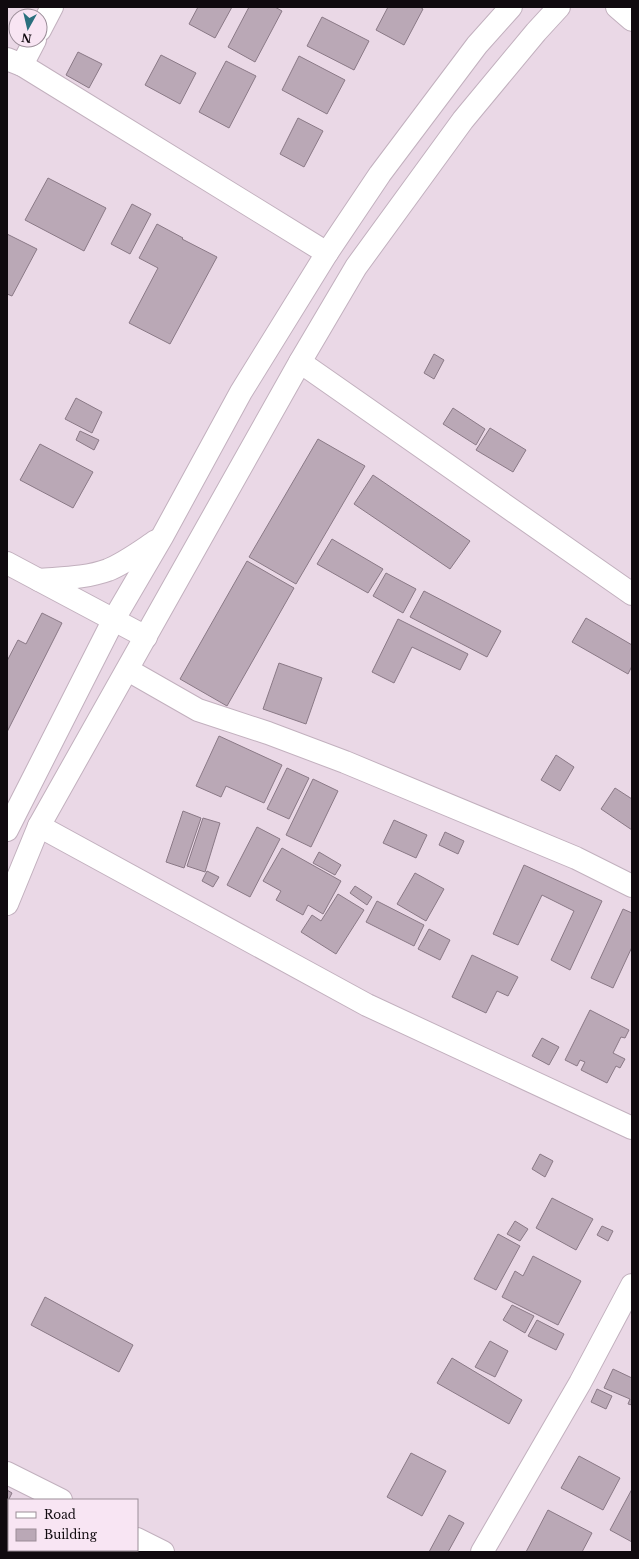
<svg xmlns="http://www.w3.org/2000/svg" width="639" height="1559" font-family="'Libre Baskerville',serif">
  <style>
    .building { fill: #baa8b6; stroke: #8a7986 }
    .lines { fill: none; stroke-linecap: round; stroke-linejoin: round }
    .street-casing { stroke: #c2b0be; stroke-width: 24 }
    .secondary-casing { stroke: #c2b0be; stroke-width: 24 }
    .primary-casing { stroke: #c2b0be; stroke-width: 24 }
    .street { stroke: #fff; stroke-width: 22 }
    .secondary { stroke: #fff; stroke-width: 22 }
    .primary { stroke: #fff; stroke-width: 22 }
  </style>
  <rect width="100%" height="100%" fill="#ead8e6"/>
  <g class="building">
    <path d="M 198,7 L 232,7 L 215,38 L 189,24 Z"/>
    <path d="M 249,7 L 275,7 L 282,11 L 255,62 L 228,47 Z"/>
    <path d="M 388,7 L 420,7 L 423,9 L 404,45 L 376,30 Z"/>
    <path d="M 322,17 L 369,41 L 354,70 L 307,46 Z"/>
    <path d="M 78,52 L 102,64 L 89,88 L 66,75 Z"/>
    <path d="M 161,55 L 196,73 L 180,104 L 145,85 Z"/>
    <path d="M 299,56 L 345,80 L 327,114 L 282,90 Z"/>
    <path d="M 226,61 L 256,76 L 229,128 L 199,112 Z"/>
    <path d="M 298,118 L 323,131 L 304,167 L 280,154 Z"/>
    <path d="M 48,178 L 106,208 L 84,251 L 25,220 Z"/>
    <path d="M 132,204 L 151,214 L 130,254 L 111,244 Z"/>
    <path d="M 157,224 L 183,238 L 182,239 L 217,257 L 170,344 L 129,323 L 158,268 L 139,258 Z"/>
    <path d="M 7,234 L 37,249 L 12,296 L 7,294 Z"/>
    <path d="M 434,354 L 444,360 L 434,379 L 424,373 Z"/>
    <path d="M 76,398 L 102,412 L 92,433 L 65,419 Z"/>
    <path d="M 453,408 L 485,429 L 476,445 L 443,424 Z"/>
    <path d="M 490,428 L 526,450 L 513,472 L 476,450 Z"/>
    <path d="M 80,431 L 99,440 L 94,450 L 76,440 Z"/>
    <path d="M 318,439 L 365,466 L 296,584 L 249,557 Z"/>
    <path d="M 40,444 L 93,472 L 73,508 L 20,480 Z"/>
    <path d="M 373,475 L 470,541 L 450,569 L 354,504 Z"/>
    <path d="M 332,539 L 383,569 L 368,593 L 317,564 Z"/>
    <path d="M 247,561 L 294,588 L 227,706 L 180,679 Z"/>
    <path d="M 386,573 L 416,589 L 403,613 L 373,596 Z"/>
    <path d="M 424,591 L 501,631 L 487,657 L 410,617 Z"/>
    <path d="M 42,613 L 62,623 L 7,732 L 7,661 L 18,640 L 26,644 Z"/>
    <path d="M 586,618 L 632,645 L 632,666 L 628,674 L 572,642 Z"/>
    <path d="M 398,619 L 468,654 L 460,670 L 412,647 L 394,683 L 372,672 Z"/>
    <path d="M 279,663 L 322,678 L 306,724 L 263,709 Z"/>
    <path d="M 219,736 L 282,765 L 264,803 L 226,786 L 221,797 L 196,786 Z"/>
    <path d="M 556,755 L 574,767 L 560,791 L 541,780 Z"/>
    <path d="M 287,768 L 309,778 L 289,819 L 267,809 Z"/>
    <path d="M 313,779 L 338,791 L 311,847 L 286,835 Z"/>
    <path d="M 615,788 L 632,799 L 632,830 L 601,809 Z"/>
    <path d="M 183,811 L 201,818 L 184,868 L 166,862 Z"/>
    <path d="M 203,818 L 220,823 L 205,872 L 187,866 Z"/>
    <path d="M 394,820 L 427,835 L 416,858 L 383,843 Z"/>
    <path d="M 257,827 L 280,839 L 250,897 L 227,885 Z"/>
    <path d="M 445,832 L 464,841 L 458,854 L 439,845 Z"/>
    <path d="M 282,848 L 341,881 L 323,914 L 308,905 L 303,915 L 276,900 L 281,891 L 263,881 Z"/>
    <path d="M 319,852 L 341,865 L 335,875 L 313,863 Z"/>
    <path d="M 524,865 L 602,901 L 570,970 L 551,960 L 574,911 L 542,895 L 518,945 L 493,934 Z"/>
    <path d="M 207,871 L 219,877 L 213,887 L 202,881 Z"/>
    <path d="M 415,873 L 444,889 L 426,921 L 397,904 Z"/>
    <path d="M 355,886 L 372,897 L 367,905 L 350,893 Z"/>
    <path d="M 338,894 L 364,910 L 336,954 L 301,932 L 312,915 L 321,921 Z"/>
    <path d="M 377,901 L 424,925 L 414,946 L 366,922 Z"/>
    <path d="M 623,909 L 632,913 L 632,947 L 613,988 L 591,978 Z"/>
    <path d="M 429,929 L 450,940 L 440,960 L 418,949 Z"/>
    <path d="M 472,955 L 518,977 L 508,996 L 497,991 L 486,1013 L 452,997 Z"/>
    <path d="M 590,1010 L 629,1030 L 625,1038 L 621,1037 L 613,1053 L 625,1059 L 620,1068 L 616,1066 L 607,1083 L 581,1070 L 585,1062 L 580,1060 L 577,1066 L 565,1060 Z"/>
    <path d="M 542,1038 L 559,1047 L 549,1065 L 532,1056 Z"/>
    <path d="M 540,1154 L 553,1161 L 545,1177 L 532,1169 Z"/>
    <path d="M 552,1198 L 593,1219 L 576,1250 L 536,1228 Z"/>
    <path d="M 515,1221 L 528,1229 L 520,1241 L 507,1234 Z"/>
    <path d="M 602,1226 L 613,1231 L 608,1241 L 597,1235 Z"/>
    <path d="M 498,1234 L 520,1246 L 496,1290 L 474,1279 Z"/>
    <path d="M 533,1256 L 581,1281 L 558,1325 L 502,1297 L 515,1271 L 523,1276 Z"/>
    <path d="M 45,1297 L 133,1345 L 119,1372 L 31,1325 Z"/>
    <path d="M 512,1305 L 534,1316 L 525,1333 L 503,1320 Z"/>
    <path d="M 537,1320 L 564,1334 L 556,1350 L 528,1336 Z"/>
    <path d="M 490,1341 L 508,1351 L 495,1377 L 475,1367 Z"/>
    <path d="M 452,1358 L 522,1400 L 509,1424 L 437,1383 Z"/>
    <path d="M 613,1369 L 632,1378 L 632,1405 L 628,1404 L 630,1399 L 604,1388 Z"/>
    <path d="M 597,1389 L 612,1396 L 606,1409 L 591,1402 Z"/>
    <path d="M 411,1453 L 446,1471 L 422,1516 L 387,1497 Z"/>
    <path d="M 579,1456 L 620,1478 L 603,1510 L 561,1488 Z"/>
    <path d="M 632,1489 L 632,1542 L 610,1530 Z"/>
    <path d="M 7,1490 L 12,1493 L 7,1503 Z"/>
    <path d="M 548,1510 L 592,1533 L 582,1552 L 526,1552 Z"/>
    <path d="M 449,1515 L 464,1523 L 448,1552 L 429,1552 Z"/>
    <path d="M 7,1545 L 9,1546 L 9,1550 L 16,1550 L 19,1552 L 7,1552 Z"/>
    <path d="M 55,1550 L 113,1550 L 112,1552 L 58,1552 Z"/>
  </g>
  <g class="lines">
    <defs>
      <g id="street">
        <path d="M 617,7 L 632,20"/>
        <path d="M 40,30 L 52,7"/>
        <path d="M 7,59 L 22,65 L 327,253"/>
        <path d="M 22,65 L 35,40"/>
        <path d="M 300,362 L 632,594"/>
        <path d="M 128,670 L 198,710 L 268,733 L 345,762 L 576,858 L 632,886"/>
        <path d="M 39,826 L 367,1005 L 632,1128"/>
        <path d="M 7,1473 L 61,1500"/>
        <path d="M 137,1539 L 163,1552"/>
        <path d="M 482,1552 L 580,1383 L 632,1285"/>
      </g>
      <path id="secondary" d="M 7,563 L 146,637"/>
      <g id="primary">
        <path d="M 39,580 C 62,578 86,578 108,570 C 125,563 141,551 156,541"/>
        <path d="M 7,830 L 114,619 L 162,537 L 241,392 L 327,253 L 380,174 L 477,45 L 511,7"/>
        <path d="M 7,904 L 39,826 L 300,362 L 356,267 L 463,120 L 536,32 L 559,7"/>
      </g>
    </defs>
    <use href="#street" class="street-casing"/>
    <use href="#secondary" class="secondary-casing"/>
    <use href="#primary" class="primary-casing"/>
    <use href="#street" class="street"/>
    <use href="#secondary" class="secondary"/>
    <use href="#primary" class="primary"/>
  </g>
  <rect width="639" height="1559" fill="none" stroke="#100a0f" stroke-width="16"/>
  <rect x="8" y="1499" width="130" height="52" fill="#f8e5f3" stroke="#9b8d98"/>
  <rect x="16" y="1512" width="20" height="6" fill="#ffffff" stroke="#9b8d98"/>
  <text x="44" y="1519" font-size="12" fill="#100a0f">Road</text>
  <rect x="16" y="1529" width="20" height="12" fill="#baa8b6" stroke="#9b8d98"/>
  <text x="44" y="1539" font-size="12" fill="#100a0f">Building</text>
  <g transform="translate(28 28) rotate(188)"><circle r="19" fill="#f8e5f3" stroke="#9b8d98"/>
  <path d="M0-3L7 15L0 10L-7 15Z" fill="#2a707e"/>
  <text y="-6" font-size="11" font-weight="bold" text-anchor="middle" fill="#100a0f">N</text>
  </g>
</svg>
